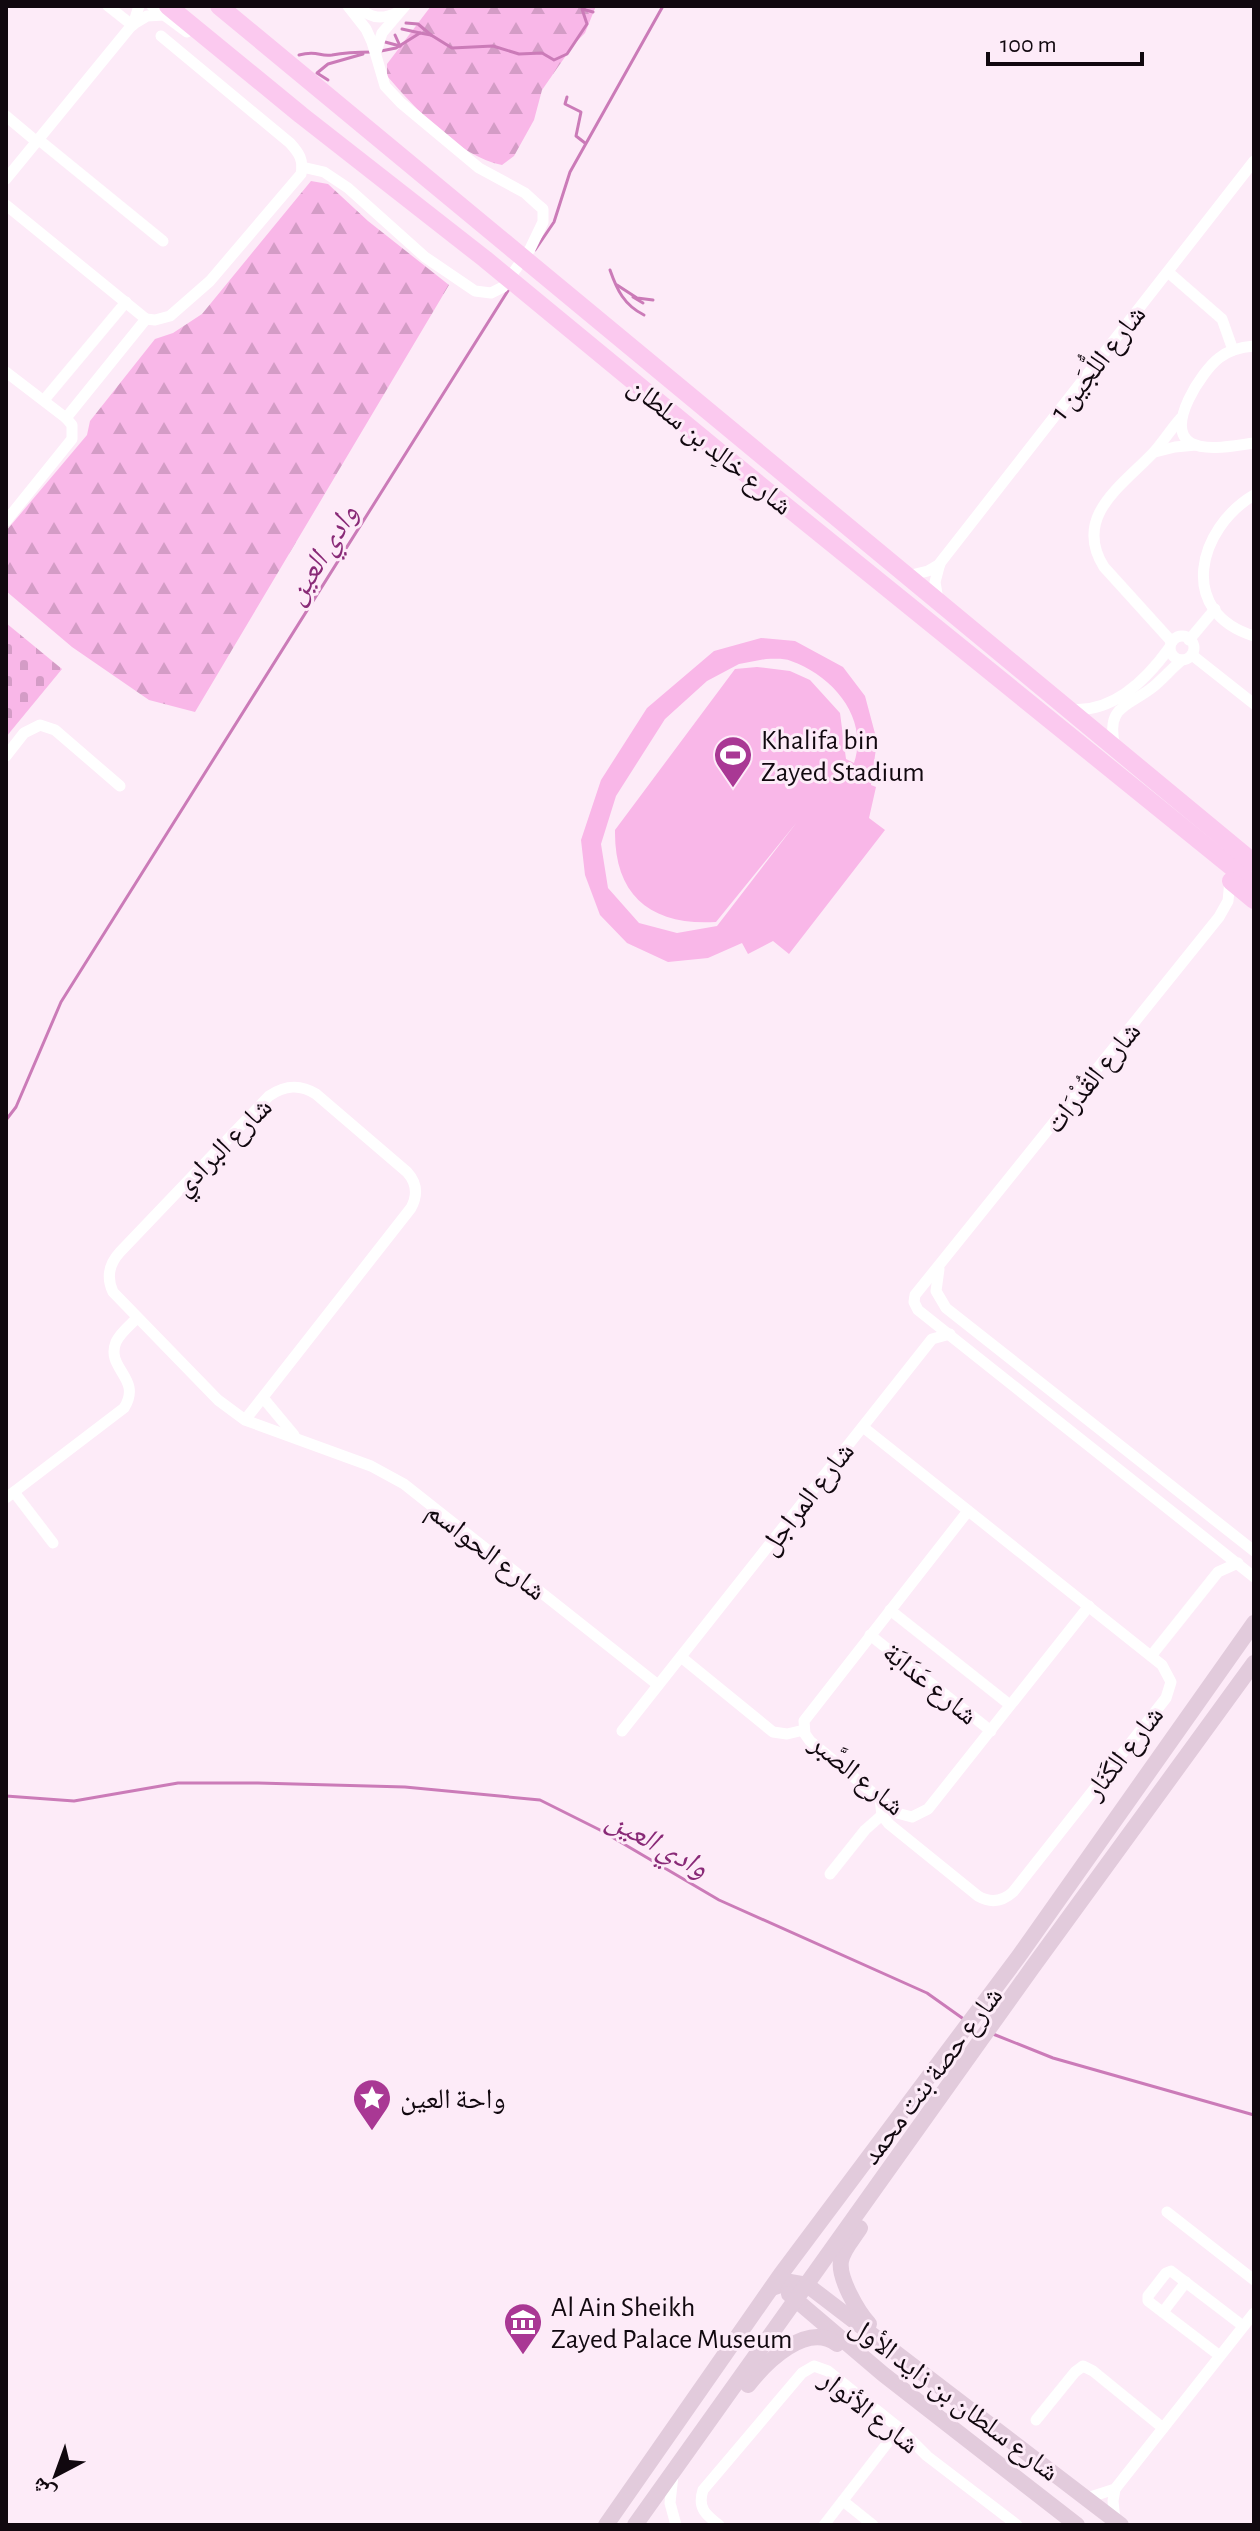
<svg xmlns="http://www.w3.org/2000/svg" width="1260" height="2531" font-family="'Alegreya Sans','Noto Naskh Arabic',sans-serif">
  <style>
    .forest { fill: url(#forest-firs) }
    .cemetery { fill: url(#cemetery-stones) }
    .pitch { fill: #f9b7e8; fill-rule: evenodd }
    .lines { fill: none; stroke-linecap: round; stroke-linejoin: round }
    .stream { stroke: #cb7bb8; stroke-width: 3 }
    .minor { stroke: #fff; stroke-width: 11 }
    .secondary { stroke: #e2cbdc; stroke-width: 16 }
    .primary { stroke: #fbc9ef; stroke-width: 18 }
    .labels { text-anchor: middle; stroke-width: 6; stroke-linejoin: round; paint-order: stroke }
    .street-label { font-size: 28px; fill: #11080f; stroke: #fdebf8 }
    .poi-label { font-size: 28px; fill: #11080f; stroke: #fdebf8; text-anchor: start }
    .water-label { font-size: 30px; font-style: italic; fill: #892a77; stroke: #fdebf8 }
  </style>
  <defs>
    <pattern id="forest-firs" width="22" height="20" patternUnits="userSpaceOnUse" patternTransform="scale(2)"><rect width="22" height="20" fill="#f9b7e8"/><path d="M5 1l3.5 6h-7zM16 11l3.5 6h-7z" fill="#d49cc6"/></pattern>
    <pattern id="cemetery-stones" width="16" height="16" patternUnits="userSpaceOnUse" patternTransform="scale(2)"><rect width="16" height="16" fill="#f9b7e8"/><path d="M2 7V4a2 2 0 0 1 4 0v3zM10 15v-3a2 2 0 0 1 4 0v3z" fill="#d49cc6"/></pattern>
  </defs>
  <rect width="100%" height="100%" fill="#fdebf8"/>
  <g class="forest">
    <path d="M 431,6 L 596,6 L 585,33 L 574,44 L 542,90 L 534,120 L 514,156 L 502,165 C 458,156 416,109 387,76 L 387,64 Z"/>
    <path d="M 311,181 L 328,184 L 368,221 L 449,285 L 195,712 L 149,700 L 72,647 L 6,591 L 6,531 L 87,435 L 90,421 L 155,339 L 173,333 L 202,314 Z"/>
  </g>
  <path class="cemetery" d="M 6,623 L 62,669 L 6,737 Z"/>
  <path class="pitch" d="M 761,638 L 795,641 L 843,667 L 865,696 L 877,741 L 871,785 L 876,787 L 869,818 L 885,830 L 789,954 L 773,941 L 748,954 L 742,943 L 708,958 L 668,962 L 627,943 L 600,915 L 585,875 L 581,840 L 601,780 L 647,708 L 714,651 ZM 766,659 C 774,659 784,658 791,661 C 833,676 869,718 854,763 L 846,759 L 840,713 L 810,680 L 790,671 L 757,667 L 735,669 L 615,830 C 614,896 651,926 716,922 L 797,822 L 717,926 L 677,933 L 639,923 L 608,888 L 601,844 L 616,796 L 665,719 L 707,681 L 739,664 Z"/>
  <g class="lines">
    <g class="stream">
      <path d="M 406,23 L 418,24 L 431,35"/>
      <path d="M 402,29 L 420,33"/>
      <path d="M 395,35 L 400,46"/>
      <path d="M 385,42 L 400,46"/>
      <path d="M 381,51 L 396,48 L 420,33 L 431,35 L 452,48 L 493,46 L 519,54 L 542,53 L 554,60 L 567,54 L 587,24 L 582,9 L 593,12"/>
      <path d="M 299,55 C 318,50 319,57 332,55 C 347,52 359,52 373,52"/>
      <path d="M 328,80 L 317,73 L 328,64 L 363,54"/>
      <path d="M 567,97 L 565,104 L 581,112 L 576,136 L 585,143"/>
      <path d="M 535,250 L 554,222 L 570,172 L 663,6"/>
      <path d="M 610,270 C 617,290 624,305 644,315"/>
      <path d="M 617,285 L 637,298 L 653,300"/>
      <path d="M 633,297 L 643,303"/>
      <path d="M 6,1120 L 16,1107 L 61,1002 L 509,289"/>
      <path d="M 6,1796 L 74,1801 L 178,1783 L 258,1783 L 405,1787 L 540,1800 L 600,1830 L 719,1900 L 927,1993 L 965,2020"/>
      <path d="M 993,2034 L 1053,2058 L 1254,2115"/>
    </g>
    <g class="minor">
      <path d="M 108,6 L 132,25"/>
      <path d="M 152,6 L 187,32"/>
      <path d="M 358,6 C 370,19 383,20 398,12"/>
      <path d="M 133,25 L 139,6"/>
      <path d="M 376,52 L 382,33 L 405,6"/>
      <path d="M 6,116 L 37,142"/>
      <path d="M 39,140 L 163,241"/>
      <path d="M 302,167 L 324,172 L 348,188 L 425,257 L 475,291 L 491,293 L 503,287 L 530,249 L 543,222 L 543,209 L 537,204 L 525,193 L 479,168 L 401,103 L 385,86 L 372,42 L 366,29 L 348,6"/>
      <path d="M 6,179 L 132,25 L 147,16 L 164,15"/>
      <path d="M 6,205 L 146,319 L 66,418"/>
      <path d="M 1168,272 L 1222,319 L 1233,350"/>
      <path d="M 146,319 L 155,320 L 170,316 L 210,281 L 301,174 C 304,160 299,153 290,143 L 161,36"/>
      <path d="M 1254,346 C 1241,347 1229,350 1219,358 C 1202,371 1164,428 1191,443 C 1207,452 1237,445 1254,443"/>
      <path d="M 6,372 L 66,418 L 72,425 L 72,439 L 6,521"/>
      <path d="M 44,400 L 126,302"/>
      <path d="M 1155,452 L 1175,447 L 1196,445"/>
      <path d="M 1254,495 C 1198,528 1176,612 1254,636"/>
      <path d="M 907,576 L 928,571 L 940,564"/>
      <path d="M 938,600 L 935,582 L 940,563 L 1254,161"/>
      <circle cx="1182" cy="648" r="12"/>
      <path d="M 1189,640 L 1215,609"/>
      <path d="M 1172,642 L 1104,567 C 1072,516 1123,485 1154,452 C 1163,442 1171,429 1181,418"/>
      <path d="M 1192,655 L 1254,704"/>
      <path d="M 1070,709 C 1113,714 1147,679 1170,647"/>
      <path d="M 1115,747 C 1105,705 1128,707 1153,687 C 1163,679 1172,668 1182,660"/>
      <path d="M 6,756 L 24,733 L 40,725 L 55,730 L 120,786"/>
      <path d="M 1230,880 L 1228,901 L 1219,917 L 915,1295 L 914,1302 L 918,1310 L 1254,1577"/>
      <path d="M 939,1269 L 936,1291 L 946,1308 L 1254,1551"/>
      <path d="M 264,1399 L 294,1435"/>
      <path d="M 245,1420 L 411,1208 C 418,1195 417,1183 407,1172 L 316,1094 C 300,1084 285,1085 269,1096 L 120,1252 C 109,1264 106,1277 113,1292 L 218,1400 L 245,1420 L 371,1466 L 404,1484 L 658,1685"/>
      <path d="M 863,1427 L 1162,1665 L 1171,1682 L 1166,1698 L 1013,1892 C 1002,1902 990,1903 978,1896 L 889,1824 L 882,1815 L 880,1799"/>
      <path d="M 14,1492 L 53,1543"/>
      <path d="M 6,1498 L 124,1408 C 143,1378 105,1369 116,1342 C 120,1333 130,1325 137,1318"/>
      <path d="M 968,1511 L 804,1721 L 805,1734 L 810,1741 L 897,1813 L 912,1817 L 928,1809 L 1089,1606"/>
      <path d="M 890,1610 L 1010,1705"/>
      <path d="M 870,1635 L 991,1731"/>
      <path d="M 1151,1656 L 1218,1572 L 1238,1563"/>
      <path d="M 681,1657 L 773,1732 L 787,1734 L 804,1730"/>
      <path d="M 622,1731 L 932,1339 L 950,1334"/>
      <path d="M 830,1874 L 865,1830 L 882,1815"/>
      <path d="M 1167,2212 L 1254,2280"/>
      <path d="M 1163,2312 L 1186,2282"/>
      <path d="M 1220,2356 L 1148,2301 L 1148,2296 L 1166,2273 L 1171,2271 L 1243,2326"/>
      <path d="M 1036,2420 L 1075,2372 L 1083,2366 L 1093,2371 L 1163,2428"/>
      <path d="M 673,2475 L 670,2503 L 676,2525"/>
      <path d="M 1115,2489 L 1113,2501 L 1115,2520"/>
      <path d="M 1087,2498 L 1115,2489 L 1254,2313"/>
      <path d="M 843,2501 L 873,2525"/>
      <path d="M 719,2525 C 706,2515 697,2508 703,2490 L 802,2373 L 814,2366 L 828,2371 L 899,2428 L 927,2456 L 1017,2525"/>
      <path d="M 824,2525 L 899,2428"/>
    </g>
    <g class="secondary">
      <path d="M 860,2228 C 854,2238 843,2249 841,2261 C 838,2278 858,2312 869,2324"/>
      <path d="M 772,2288 L 790,2282 L 807,2285 L 1121,2525"/>
      <path d="M 789,2294 L 883,2374 L 1077,2525"/>
      <path d="M 748,2385 C 766,2362 807,2321 837,2344"/>
      <path d="M 606,2525 L 781,2274 L 1019,1956 L 1254,1623"/>
      <path d="M 635,2525 L 1032,1968 L 1254,1663"/>
    </g>
    <g class="primary">
      <path d="M 168,6 L 301,115 L 485,259 L 729,460 L 1254,885"/>
      <path d="M 219,6 L 1254,863"/>
      <path d="M 1231,881 L 1254,900"/>
    </g>
  </g>
  <defs>
    <symbol id="stadium-pin" viewBox="-11 -11 22 30"><path d="M0 17L-7.5 6A9.5 9.5 0 1 1 7.5 6Z" fill="#a93894" stroke="#fdebf8"/><path d="M0-5a6.5 5 0 1 0 0 10a6.5 5 0 1 0 0-10ZM-3.5-1.8h7v3.6h-7Z" fill="#fff"/></symbol>
    <symbol id="sight-pin" viewBox="-11 -11 22 30"><path d="M0 17L-7.5 6A9.5 9.5 0 1 1 7.5 6Z" fill="#a93894" stroke="#fdebf8"/><path d="M0-6L1.8-2.2L6-1.7L2.9 1.2L3.7 5.4L0 3.3L-3.7 5.4L-2.9 1.2L-6-1.7L-1.8-2.2Z" fill="#fff"/></symbol>
    <symbol id="museum-pin" viewBox="-11 -11 22 30"><path d="M0 17L-7.5 6A9.5 9.5 0 1 1 7.5 6Z" fill="#a93894" stroke="#fdebf8"/><path d="M0-6L6-3V-2H-6V-3ZM-5-1h2V3h-2ZM-1-1h2V3h-2ZM3-1h2V3H3ZM-6 4H6V6H-6Z" fill="#fff"/></symbol>
  </defs>
  <g fill-rule="evenodd">
    <use href="#stadium-pin" x="711" y="733" width="44" height="60"/>
    <use href="#sight-pin" x="350" y="2076" width="44" height="60"/>
    <use href="#museum-pin" x="501" y="2300" width="44" height="60"/>
  </g>
  <g class="labels">
    <g class="street-label">
      <text transform="translate(1097 362) rotate(-52)" y="10">شارع اللُّجَين 1</text>
      <text transform="translate(711 445) rotate(39)" y="10">شارع خالِد بن سلطان</text>
      <text transform="translate(1092 1077) rotate(-51)" y="10">شارع القُدْرَات</text>
      <text transform="translate(222 1146) rotate(-45)" y="10">شارع البرادي</text>
      <text transform="translate(806 1498) rotate(-52)" y="10">شارع المراجل</text>
      <text transform="translate(487 1550) rotate(38)" y="10">شارع الحواسم</text>
      <text transform="translate(931 1683) rotate(39)" y="10">شارع عَدَابَة</text>
      <text transform="translate(1123 1752) rotate(-52)" y="10">شارع الكَنَار</text>
      <text transform="translate(858 1774) rotate(39)" y="10">شارع الصَّبر</text>
      <text transform="translate(931 2075) rotate(-53)" y="10">شارع حصة بنت محمد</text>
      <text transform="translate(955 2398) rotate(37)" y="10">شارع سلطان بن زايد الأول</text>
      <text transform="translate(870 2411) rotate(38)" y="10">شارع الأنوار</text>
    </g>
    <g class="poi-label">
      <text x="761" y="749">Khalifa bin<tspan x="761" dy="32">Zayed Stadium</tspan></text>
      <text x="400" y="2108">واحة العين</text>
      <text x="551" y="2316">Al Ain Sheikh<tspan x="551" dy="32">Zayed Palace Museum</tspan></text>
    </g>
    <g class="water-label">
      <text transform="translate(321 554) rotate(-58)" y="10">وادي العين</text>
      <text transform="translate(658 1843) rotate(29)" y="10">وادي العين</text>
    </g>
  </g>
  <rect width="1260" height="2531" fill="none" stroke="#11080f" stroke-width="16"/>
  <g transform="translate(56 2475) rotate(221)" stroke="#fdebf8" stroke-width="6" paint-order="stroke">
  <path d="M0-6L14 30L0 20L-14 30Z" fill="#11080f"/>
  <text y="-12" font-size="22" font-weight="bold" text-anchor="middle" fill="#11080f">ش</text>
  </g>
  <path d="M988 52v12h154v-12" fill="none" stroke="#11080f" stroke-width="4"/>
  <text x="1000" y="52" font-size="24" fill="#11080f" stroke="#fdebf8" stroke-width="6" paint-order="stroke">100 m</text>
</svg>
